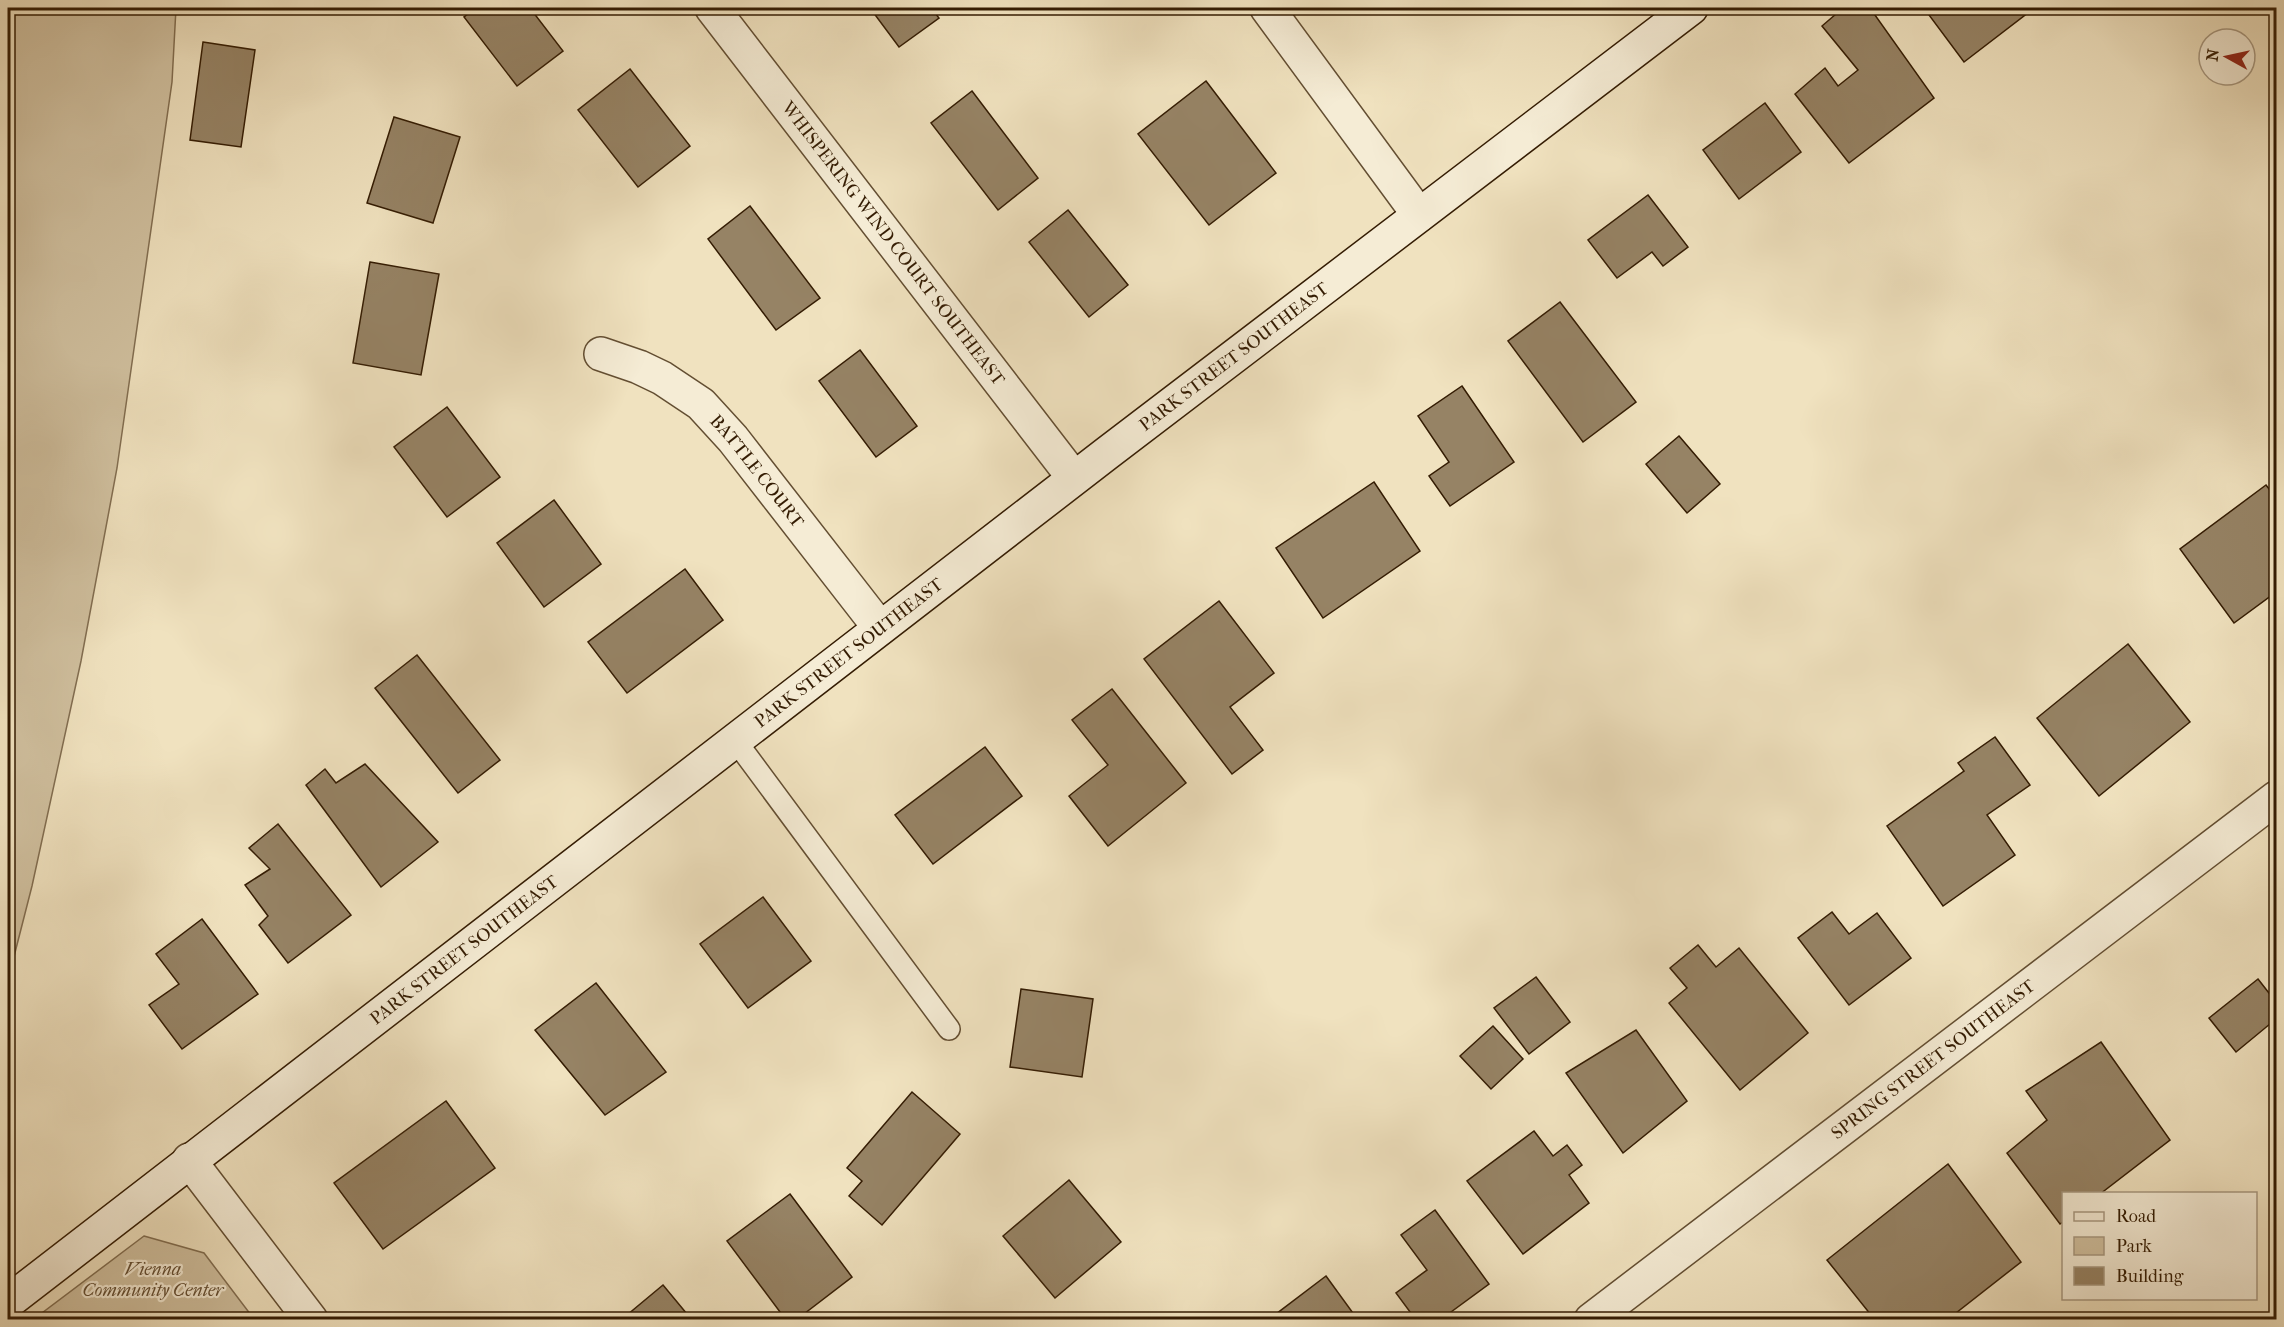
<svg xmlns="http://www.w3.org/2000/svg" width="2284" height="1327" font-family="'IM FELL French Canon',serif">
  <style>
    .green { fill: #d0c09f; stroke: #826e51; stroke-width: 1.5 }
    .building { fill: #968365; stroke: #341c03; stroke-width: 1.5 }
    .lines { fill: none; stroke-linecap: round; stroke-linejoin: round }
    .service-casing { stroke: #634e32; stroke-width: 24 }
    .minor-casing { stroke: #634e32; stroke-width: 36 }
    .secondary-casing { stroke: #341c03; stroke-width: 36 }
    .service { stroke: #f5ecd5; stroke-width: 21 }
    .minor { stroke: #f5ecd5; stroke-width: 33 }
    .secondary { stroke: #f5ecd5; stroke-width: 33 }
    .labels { text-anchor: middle; stroke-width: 4.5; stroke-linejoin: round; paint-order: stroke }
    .street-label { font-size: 18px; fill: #341c03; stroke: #f5ecd5 }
    .park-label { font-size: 18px; font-style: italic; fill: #634d32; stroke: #f5ecd5 }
  </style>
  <rect width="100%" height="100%" fill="#f0e2bf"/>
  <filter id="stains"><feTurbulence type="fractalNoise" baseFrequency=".00333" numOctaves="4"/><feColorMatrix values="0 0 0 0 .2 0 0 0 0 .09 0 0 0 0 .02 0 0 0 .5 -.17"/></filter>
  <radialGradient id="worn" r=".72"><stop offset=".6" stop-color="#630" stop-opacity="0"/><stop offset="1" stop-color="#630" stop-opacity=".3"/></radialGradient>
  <g class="green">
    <path d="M 8,8 L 176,8 L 172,82 L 117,468 L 81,661 L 32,886 L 8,980 Z"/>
    <path d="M 144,1236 L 204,1253 L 254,1319 L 34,1319 Z"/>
  </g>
  <g class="building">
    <path d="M 476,8 L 530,8 L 563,51 L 517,86 L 464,17 Z"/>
    <path d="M 870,8 L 931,8 L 939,18 L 899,47 Z"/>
    <path d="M 1843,8 L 1870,8 L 1934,98 L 1849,163 L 1795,94 L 1825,68 L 1838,86 L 1858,70 L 1822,26 Z"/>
    <path d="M 1939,8 L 2026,8 L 2029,12 L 1964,62 L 1929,15 Z"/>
    <path d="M 203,42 L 255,50 L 241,147 L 190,140 Z"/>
    <path d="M 630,69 L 690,146 L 638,187 L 578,110 Z"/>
    <path d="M 1206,81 L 1276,173 L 1209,225 L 1138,134 Z"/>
    <path d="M 972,91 L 1038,178 L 998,210 L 931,123 Z"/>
    <path d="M 1765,103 L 1801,152 L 1739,199 L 1703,150 Z"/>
    <path d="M 394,117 L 460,137 L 433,223 L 367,203 Z"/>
    <path d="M 1648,195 L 1688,247 L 1663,266 L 1652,252 L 1617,278 L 1588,240 Z"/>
    <path d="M 750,206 L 820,298 L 776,330 L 708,239 Z"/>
    <path d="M 1068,210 L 1128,285 L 1089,317 L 1029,242 Z"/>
    <path d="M 370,262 L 439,274 L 421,375 L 353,363 Z"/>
    <path d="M 1560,302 L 1636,402 L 1583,442 L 1508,341 Z"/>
    <path d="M 860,350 L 917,426 L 876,457 L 819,381 Z"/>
    <path d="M 1462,386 L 1514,462 L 1450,506 L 1429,476 L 1449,462 L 1418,416 Z"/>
    <path d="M 447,407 L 500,477 L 447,517 L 394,447 Z"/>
    <path d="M 1679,436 L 1720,484 L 1687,513 L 1646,464 Z"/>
    <path d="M 1374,482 L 1420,551 L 1323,618 L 1276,548 Z"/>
    <path d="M 2266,485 L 2276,498 L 2276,592 L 2234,623 L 2180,549 Z"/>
    <path d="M 554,500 L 601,564 L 544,607 L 497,543 Z"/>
    <path d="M 685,569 L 723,620 L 627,693 L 588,642 Z"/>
    <path d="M 1219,601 L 1274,673 L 1230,707 L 1263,750 L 1232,774 L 1144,659 Z"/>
    <path d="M 2128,644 L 2190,722 L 2099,796 L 2037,718 Z"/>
    <path d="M 417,655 L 500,760 L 458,793 L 375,688 Z"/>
    <path d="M 1112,689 L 1186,783 L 1108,846 L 1069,796 L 1108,765 L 1072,720 Z"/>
    <path d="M 1995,737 L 2030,785 L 1987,815 L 2015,855 L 1943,906 L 1887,826 L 1964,771 L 1958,763 Z"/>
    <path d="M 985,747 L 1022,796 L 933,864 L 895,815 Z"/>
    <path d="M 365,764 L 438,842 L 381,887 L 306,785 L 325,769 L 336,783 Z"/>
    <path d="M 278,824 L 351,915 L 288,963 L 259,925 L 268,916 L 245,885 L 270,869 L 249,848 Z"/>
    <path d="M 763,897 L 811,961 L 748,1008 L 700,944 Z"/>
    <path d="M 1832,912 L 1849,934 L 1877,913 L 1911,958 L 1849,1005 L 1798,938 Z"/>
    <path d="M 202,919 L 258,994 L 182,1049 L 149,1005 L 179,984 L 156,954 Z"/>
    <path d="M 1698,945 L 1716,967 L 1739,948 L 1808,1033 L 1740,1090 L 1669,1003 L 1687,988 L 1670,968 Z"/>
    <path d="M 1536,977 L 1570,1022 L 1529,1054 L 1494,1008 Z"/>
    <path d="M 2258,979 L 2276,1002 L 2276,1019 L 2236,1052 L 2209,1018 Z"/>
    <path d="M 596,983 L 666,1072 L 605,1115 L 535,1030 Z"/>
    <path d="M 1021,989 L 1093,999 L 1082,1077 L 1010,1067 Z"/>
    <path d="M 1493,1026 L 1523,1059 L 1491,1089 L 1460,1056 Z"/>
    <path d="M 1636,1030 L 1687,1101 L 1623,1153 L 1566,1073 Z"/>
    <path d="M 2101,1042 L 2170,1140 L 2100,1194 L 2064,1194 L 2064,1221 L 2060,1224 L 2007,1153 L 2047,1120 L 2026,1091 Z"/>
    <path d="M 912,1092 L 960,1134 L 882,1225 L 849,1196 L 862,1181 L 847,1168 Z"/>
    <path d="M 446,1101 L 495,1168 L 383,1249 L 334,1183 Z"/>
    <path d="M 1534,1131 L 1553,1156 L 1567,1145 L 1582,1165 L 1569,1175 L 1589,1203 L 1523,1254 L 1467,1181 Z"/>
    <path d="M 1948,1164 L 2021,1262 L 1947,1320 L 1875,1320 L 1827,1260 Z"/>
    <path d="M 1069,1180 L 1121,1242 L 1055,1298 L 1003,1236 Z"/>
    <path d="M 790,1194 L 852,1277 L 796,1320 L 786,1320 L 727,1241 Z"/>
    <path d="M 1435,1210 L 1489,1284 L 1440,1320 L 1416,1320 L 1396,1293 L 1427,1270 L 1401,1235 Z"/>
    <path d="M 1326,1276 L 1358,1320 L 1268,1320 Z"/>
    <path d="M 663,1285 L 692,1320 L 621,1320 Z"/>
  </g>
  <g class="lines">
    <defs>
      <path id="service" d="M 735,740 L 949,1029"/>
      <g id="minor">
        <path id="s1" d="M 712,8 L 1074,478"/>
        <path d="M 1267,8 L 1419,215"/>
        <path id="s2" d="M 601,354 L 639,367 L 662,378 L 701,404 L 733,439 L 880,628"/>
        <path d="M 189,1160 L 311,1320"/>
        <path id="s3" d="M 1591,1320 L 2276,798"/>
      </g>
      <g id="secondary">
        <path id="s4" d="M 8,1302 L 1106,454 L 1691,8"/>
      </g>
    </defs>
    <use href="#service" class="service-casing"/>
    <use href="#minor" class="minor-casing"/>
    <use href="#secondary" class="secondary-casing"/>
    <use href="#service" class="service"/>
    <use href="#minor" class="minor"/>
    <use href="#secondary" class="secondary"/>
  </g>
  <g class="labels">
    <g class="street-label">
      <text dy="6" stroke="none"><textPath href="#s1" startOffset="297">WHISPERING WIND COURT SOUTHEAST</textPath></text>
      <text dy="6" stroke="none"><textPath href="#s4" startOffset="1548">PARK STREET SOUTHEAST</textPath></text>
      <text dy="6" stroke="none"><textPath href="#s2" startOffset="200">BATTLE COURT</textPath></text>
      <text dy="6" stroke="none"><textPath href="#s4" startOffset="1062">PARK STREET SOUTHEAST</textPath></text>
      <text dy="6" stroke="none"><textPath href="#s4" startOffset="576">PARK STREET SOUTHEAST</textPath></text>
      <text dy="6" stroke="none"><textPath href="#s3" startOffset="430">SPRING STREET SOUTHEAST</textPath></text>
    </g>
    <g class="park-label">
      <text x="153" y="1275">Vienna<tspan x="153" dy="21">Community Center</tspan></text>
    </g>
  </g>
  <rect width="2284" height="1327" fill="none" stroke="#f0e2bf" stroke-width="30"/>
  <rect x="9" y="9" width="2266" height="1309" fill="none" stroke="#341c03" stroke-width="3"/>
  <rect x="15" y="15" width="2254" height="1297" fill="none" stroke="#341c03" stroke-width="1.5"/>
  <rect x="2062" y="1192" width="195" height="108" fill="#f5ecd5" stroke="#a89981" stroke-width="1.5"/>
  <rect x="2074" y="1212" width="30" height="9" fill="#f5ecd5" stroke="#a89981" stroke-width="1.5"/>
  <text x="2116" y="1222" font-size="18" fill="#341c03">Road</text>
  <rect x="2074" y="1237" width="30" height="18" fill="#d0c09f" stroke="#a89981" stroke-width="1.5"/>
  <text x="2116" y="1252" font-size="18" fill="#341c03">Park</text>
  <rect x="2074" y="1267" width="30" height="18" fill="#968365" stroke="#a89981" stroke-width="1.5"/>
  <text x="2116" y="1282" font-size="18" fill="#341c03">Building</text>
  <g transform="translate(2227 57) rotate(278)"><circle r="28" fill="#f5ecd5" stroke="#a89981" stroke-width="1.5"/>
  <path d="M0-4.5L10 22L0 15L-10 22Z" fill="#8f2418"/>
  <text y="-9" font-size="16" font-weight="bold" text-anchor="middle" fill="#341c03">N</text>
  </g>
  <rect width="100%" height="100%" filter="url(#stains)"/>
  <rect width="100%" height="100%" fill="url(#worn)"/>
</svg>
